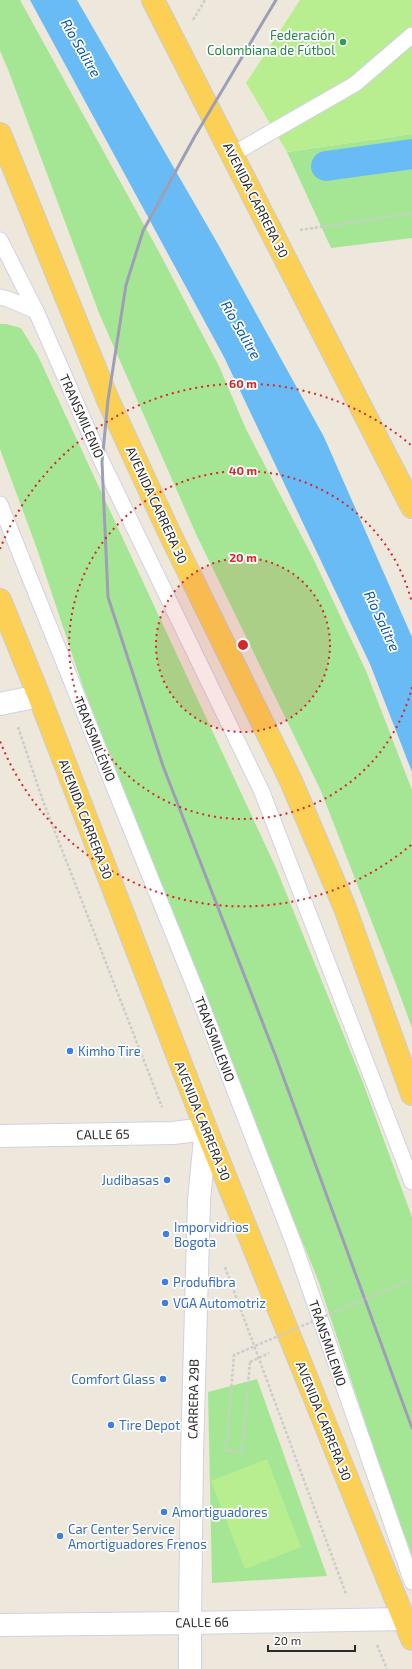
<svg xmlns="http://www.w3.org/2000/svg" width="412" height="1669" font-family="'Exo 2',sans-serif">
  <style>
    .green { fill: #a5e695 }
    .pitch { fill: #b9ee90 }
    .water { fill: #69bbf5 }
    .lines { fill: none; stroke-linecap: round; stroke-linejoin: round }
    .canal { stroke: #69bbf5; stroke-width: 30 }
    .service-casing { stroke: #d1d1e4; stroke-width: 17 }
    .minor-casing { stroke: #d1d1e4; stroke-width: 24 }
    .secondary-casing { stroke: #d1d1e4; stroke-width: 24 }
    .trunk-casing { stroke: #ccc; stroke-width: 24 }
    .path { stroke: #ccc; stroke-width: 2.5; stroke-dasharray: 3 2; stroke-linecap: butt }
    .service { stroke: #fff; stroke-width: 15 }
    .minor { stroke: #fff; stroke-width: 22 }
    .secondary { stroke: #fff; stroke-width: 22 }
    .trunk { stroke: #fcd055; stroke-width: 22 }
    .rail { stroke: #9e9eb6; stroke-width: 3 }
    .path-bridge { stroke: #ccc; stroke-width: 2.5; stroke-dasharray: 3 2; stroke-linecap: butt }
    .ring { fill: none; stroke: #d62828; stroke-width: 2; stroke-dasharray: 2 4 }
    .leisure-dot { fill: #2e9e5b; stroke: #fff; stroke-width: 1.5 }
    .shop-dot { fill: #3f7fe0; stroke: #fff; stroke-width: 1.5 }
    .labels { text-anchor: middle; stroke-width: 3.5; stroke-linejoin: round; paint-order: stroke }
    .leisure-label { font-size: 13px; fill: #27864d; stroke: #fff; text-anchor: end }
    .street-label { font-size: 13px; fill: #2a2a2a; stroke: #fff }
    .shop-label { font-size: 13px; fill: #366cbe; stroke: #fff; text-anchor: start }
    .water-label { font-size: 14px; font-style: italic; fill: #0756a2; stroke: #fff }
    .centre { fill: #d62828; stroke: #fff; stroke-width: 2 }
    .ring-label { font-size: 12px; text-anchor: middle; font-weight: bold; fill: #d62828; stroke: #fff; stroke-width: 3.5; stroke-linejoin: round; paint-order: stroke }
  </style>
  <rect width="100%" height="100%" fill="#ede8db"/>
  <g class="green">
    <path d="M 0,0 L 20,0 L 159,252 L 219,366 L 246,429 L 313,558 L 366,671 L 412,790 L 412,1028 L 397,987 L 321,791 L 196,534 L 99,313 L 9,72 L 0,51 Z"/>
    <path d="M 412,134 L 412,238 L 331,248 L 287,152 Z"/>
    <path d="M 0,324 L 6,324 L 21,328 L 38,356 L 276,868 L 362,1080 L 412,1217 L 412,1555 L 387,1488 L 318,1280 L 262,1143 L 161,883 L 83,687 L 36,546 L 0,449 Z"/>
    <path d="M 257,1379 L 327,1576 L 212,1583 L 208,1392 Z"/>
  </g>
  <g class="pitch">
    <path d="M 300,0 L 412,0 L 412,134 L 287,152 L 246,83 Z"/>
    <path d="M 267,1459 L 301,1547 L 245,1569 L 211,1481 Z"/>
  </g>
  <path class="water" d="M 30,0 L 77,0 L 219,246 L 324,437 L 412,637 L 412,772 L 370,664 L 224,357 Z"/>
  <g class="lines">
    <path class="canal" d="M 326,166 L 412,154"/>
    <defs>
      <g id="service">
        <path d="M 233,154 L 355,84 L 412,35"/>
        <path d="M 0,240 L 36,311 L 102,462 L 262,792 L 412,1182"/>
        <path d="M 0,297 L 8,299 L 36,311"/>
        <path d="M 0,504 L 197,993 L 294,1244 L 412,1582"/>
      </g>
      <g id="minor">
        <path d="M 0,704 L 39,696"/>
        <path d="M 0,1136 L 173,1133 L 206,1129 L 199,1200 L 192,1455 L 190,1623 L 405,1619"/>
      </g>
      <path id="secondary" d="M 0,1625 L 190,1623 L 190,1669"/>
      <g id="trunk">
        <path d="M 153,0 L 412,507"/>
        <path d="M 0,134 L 108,400 L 168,530 L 291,781 L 345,908 L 412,1094"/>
        <path d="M 0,600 L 39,696 L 206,1129 L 412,1639"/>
      </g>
    </defs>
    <use href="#service" class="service-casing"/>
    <use href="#minor" class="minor-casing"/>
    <use href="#secondary" class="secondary-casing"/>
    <use href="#trunk" class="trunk-casing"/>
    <g class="path">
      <path d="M 193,20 L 205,0"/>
      <path d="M 300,230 L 412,213"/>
      <path d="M 18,727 L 43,801 L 162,1107"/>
      <path d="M 225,1267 L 346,1594"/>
      <path d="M 250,1362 L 269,1353"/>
      <path d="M 377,1645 L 387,1669"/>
    </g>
    <use href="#service" class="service"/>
    <use href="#minor" class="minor"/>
    <use href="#secondary" class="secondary"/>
    <use href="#trunk" class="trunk"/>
    <path class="rail" d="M 276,0 L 195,136 L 143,231 L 126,285 L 108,400 L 102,462 L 108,597 L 163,766 L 276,1057 L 412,1428"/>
    <path class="path-bridge" d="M 250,1362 L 242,1452 L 226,1450 L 234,1355 L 412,1279"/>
  </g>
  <circle cx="243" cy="645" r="87" fill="#d62828" fill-opacity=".12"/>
  <g class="ring">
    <circle cx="243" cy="645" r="87"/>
    <path d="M412 687A174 174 0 1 1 412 603"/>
    <path d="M411 845A261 261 0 0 1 0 741M0 549A261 261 0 0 1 411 445"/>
  </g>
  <circle class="leisure-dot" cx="343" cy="42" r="4"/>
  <g class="shop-dot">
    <circle cx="70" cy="1051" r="4"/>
    <circle cx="167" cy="1180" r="4"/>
    <circle cx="166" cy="1234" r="4"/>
    <circle cx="165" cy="1282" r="4"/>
    <circle cx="165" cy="1303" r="4"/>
    <circle cx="163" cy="1379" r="4"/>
    <circle cx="111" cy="1425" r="4"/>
    <circle cx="164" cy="1512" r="4"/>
    <circle cx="60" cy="1536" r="4"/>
  </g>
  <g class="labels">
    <g class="leisure-label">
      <text x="335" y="40">Federación<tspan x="335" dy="15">Colombiana de Fútbol</tspan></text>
    </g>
    <g class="street-label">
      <text transform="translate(256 200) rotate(63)" y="5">AVENIDA CARRERA 30</text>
      <text transform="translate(82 416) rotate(66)" y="5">TRANSMILENIO</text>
      <text transform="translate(157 505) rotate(65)" y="5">AVENIDA CARRERA 30</text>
      <text transform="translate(95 739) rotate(68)" y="5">TRANSMILENIO</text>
      <text transform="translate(86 819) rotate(69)" y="5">AVENIDA CARRERA 30</text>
      <text transform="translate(215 1039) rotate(69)" y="5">TRANSMILENIO</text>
      <text transform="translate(203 1121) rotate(68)" y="5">AVENIDA CARRERA 30</text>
      <text transform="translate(103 1134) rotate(-1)" y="5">CALLE 65</text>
      <text transform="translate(328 1343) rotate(71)" y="5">TRANSMILENIO</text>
      <text transform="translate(193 1399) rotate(-89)" y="5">CARRERA 29B</text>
      <text transform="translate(324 1421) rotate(68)" y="5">AVENIDA CARRERA 30</text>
      <text transform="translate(202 1622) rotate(-1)" y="5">CALLE 66</text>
    </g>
    <g class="shop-label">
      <text x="78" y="1056">Kimho Tire</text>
      <text x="159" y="1185" text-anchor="end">Judibasas</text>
      <text x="174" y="1232">Imporvidrios<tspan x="174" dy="15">Bogota</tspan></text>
      <text x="173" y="1287">Produfibra</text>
      <text x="173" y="1308">VGA Automotriz</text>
      <text x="155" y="1384" text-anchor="end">Comfort Glass</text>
      <text x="119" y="1430">Tire Depot</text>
      <text x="172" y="1517">Amortiguadores</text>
      <text x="68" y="1534">Car Center Service<tspan x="68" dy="15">Amortiguadores Frenos</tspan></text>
    </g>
    <g class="water-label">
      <text transform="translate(81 48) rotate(60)" y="5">Río Salitre</text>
      <text transform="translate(241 330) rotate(60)" y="5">Río Salitre</text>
      <text transform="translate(382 621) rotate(65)" y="5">Río Salitre</text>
    </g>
  </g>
  <circle cx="243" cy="645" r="6" class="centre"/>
  <g class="ring-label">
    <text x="243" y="388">60 m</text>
    <text x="243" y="475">40 m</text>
    <text x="243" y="562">20 m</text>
  </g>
  <path d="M268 1645v6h87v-6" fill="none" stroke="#2a2a2a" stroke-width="2"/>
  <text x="274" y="1645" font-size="12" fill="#2a2a2a" stroke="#ffffff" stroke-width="3" paint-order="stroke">20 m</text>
</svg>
